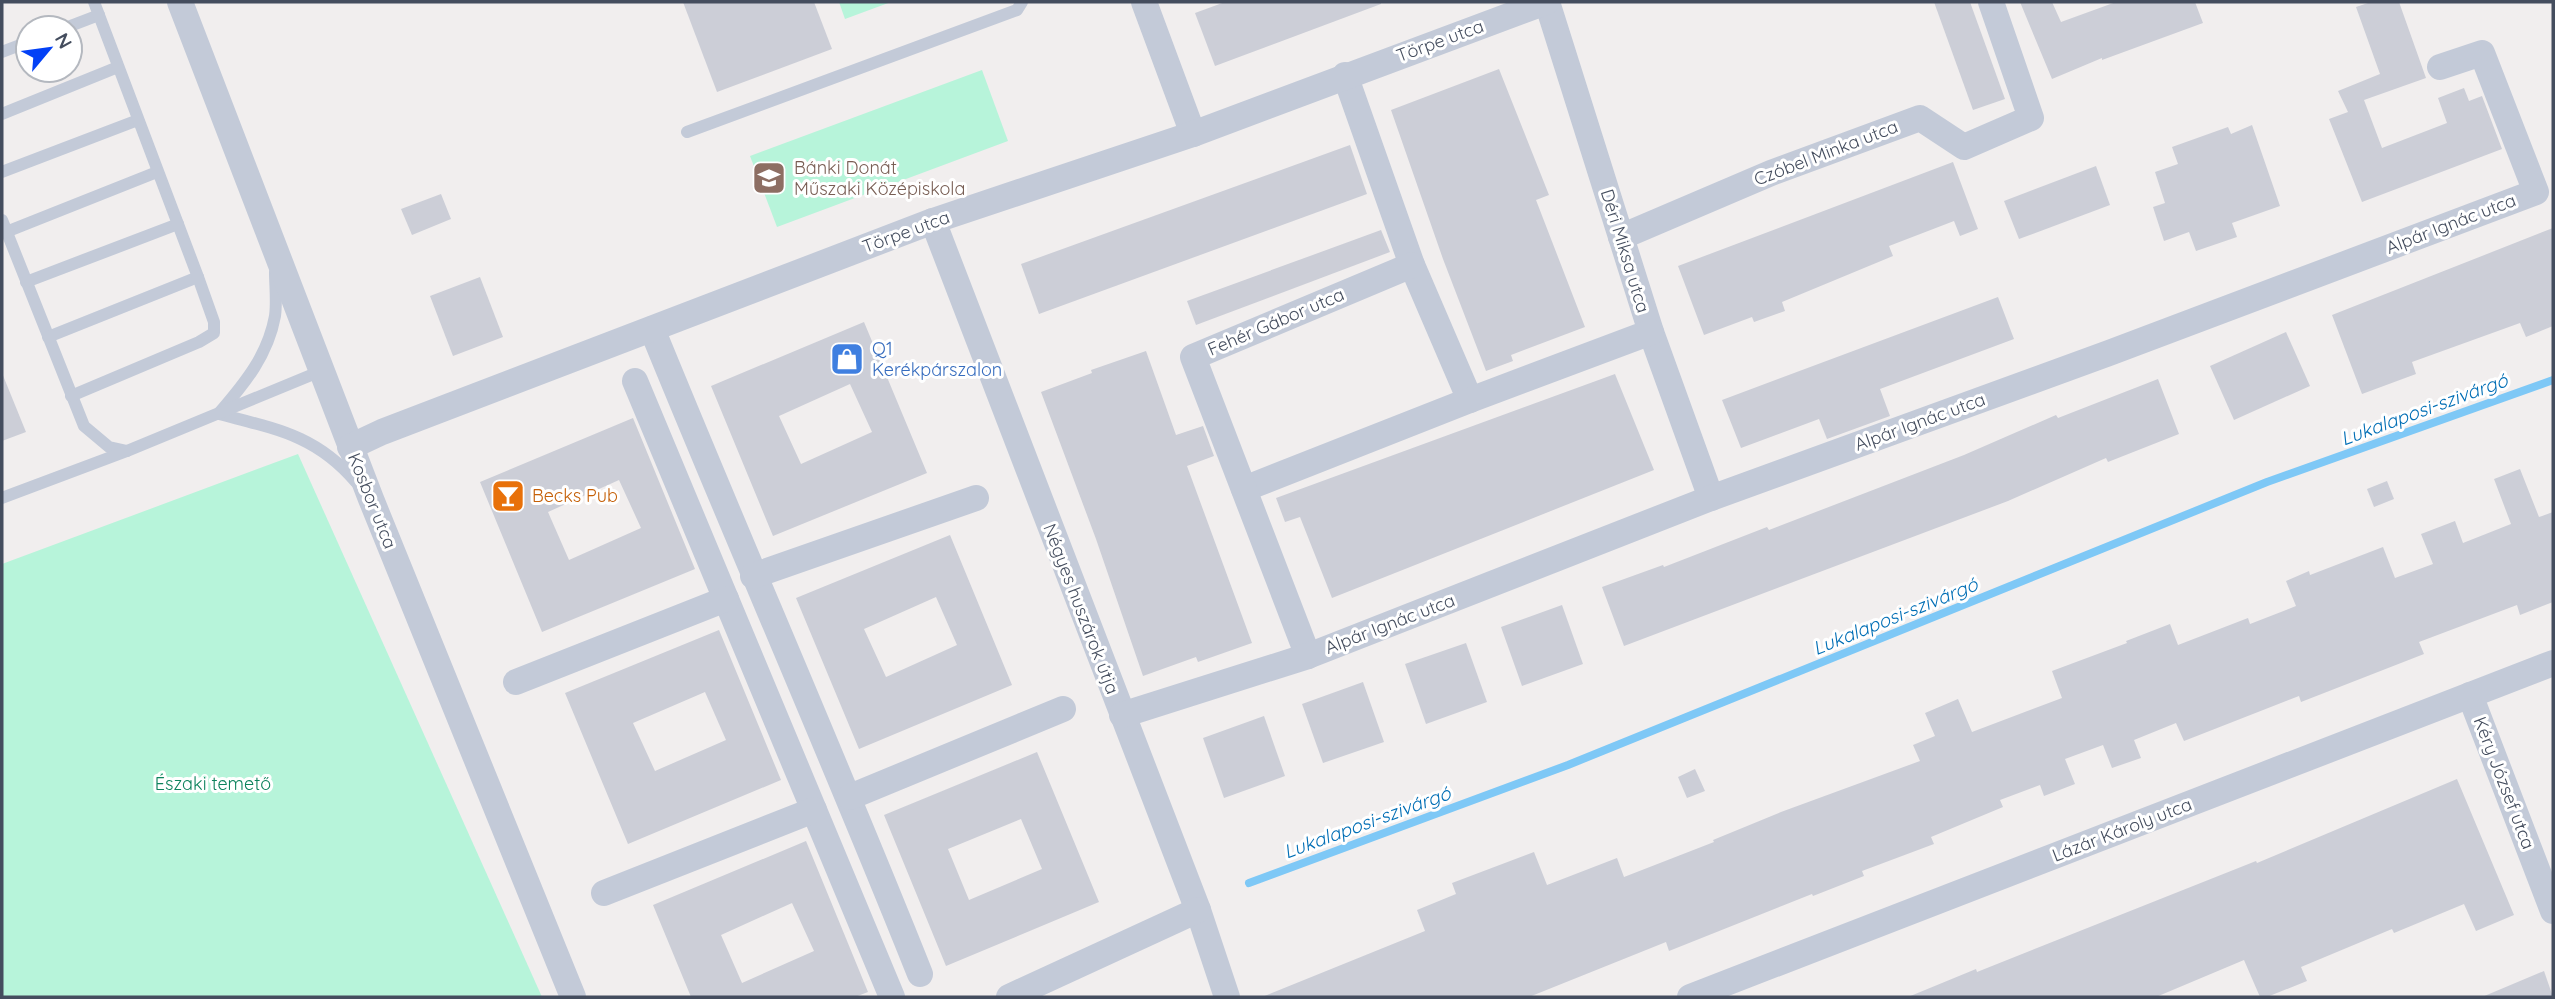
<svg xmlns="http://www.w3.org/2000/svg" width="2555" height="999" font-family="Quicksand,sans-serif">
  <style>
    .green { fill: #b7f4da }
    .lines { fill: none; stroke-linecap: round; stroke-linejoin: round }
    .stream { stroke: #7ec8f6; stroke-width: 8 }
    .building { fill: #ccced7; fill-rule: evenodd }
    .lane { stroke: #c3cad8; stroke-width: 12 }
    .street { stroke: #c3cad8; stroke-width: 26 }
    .labels { text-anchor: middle; stroke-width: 6; stroke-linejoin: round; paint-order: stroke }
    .street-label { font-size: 18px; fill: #444d5e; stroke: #fff }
    .education-label { font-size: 18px; fill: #785e54; stroke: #fff; text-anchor: start }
    .shop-label { font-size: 18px; fill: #366cbe; stroke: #fff; text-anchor: start }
    .food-label { font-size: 18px; fill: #c56008; stroke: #fff; text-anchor: start }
    .park-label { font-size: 18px; fill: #0c825c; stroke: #fff }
    .water-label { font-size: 19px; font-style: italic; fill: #006eb5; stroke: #fff }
  </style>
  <rect width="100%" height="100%" fill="#f1eeee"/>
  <g class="green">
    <path d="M 839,2 L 891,2 L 845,19 Z"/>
    <path d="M 982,70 L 1008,141 L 777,227 L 750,156 Z"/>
    <path d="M 298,454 L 542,997 L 2,997 L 2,564 Z"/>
  </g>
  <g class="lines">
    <path class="stream" d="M 1249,883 L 1568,765 L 2267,482 L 2553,380"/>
  </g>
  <g class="building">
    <path d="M 683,2 L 814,2 L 832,49 L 717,92 Z"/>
    <path d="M 1225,2 L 1381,2 L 1381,4 L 1215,66 L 1195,13 Z"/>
    <path d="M 1934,2 L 1970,2 L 2005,99 L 1973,110 Z"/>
    <path d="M 2020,2 L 2052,2 L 2061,22 L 2116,2 L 2195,2 L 2203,23 L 2102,60 L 2102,58 L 2052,79 Z"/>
    <path d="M 2371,2 L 2399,2 L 2426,78 L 2364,100 L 2382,148 L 2447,123 L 2438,98 L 2464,88 L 2469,101 L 2482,96 L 2502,149 L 2362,202 L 2329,119 L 2348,112 L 2338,91 L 2380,74 L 2356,7 Z"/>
    <path d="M 1499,69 L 1549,195 L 1536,200 L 1585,327 L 1511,355 L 1513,361 L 1486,371 L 1443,259 L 1391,110 Z"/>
    <path d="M 2252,125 L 2280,206 L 2232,223 L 2237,237 L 2196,251 L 2189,232 L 2164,241 L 2153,207 L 2165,203 L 2155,172 L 2178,164 L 2172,147 L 2228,127 L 2231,134 Z"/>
    <path d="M 1350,145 L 1367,194 L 1039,314 L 1021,264 Z"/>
    <path d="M 1953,162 L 1978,229 L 1960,236 L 1954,221 L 1889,246 L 1893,256 L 1782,302 L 1785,311 L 1754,322 L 1752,317 L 1704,335 L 1678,266 Z"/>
    <path d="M 2096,166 L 2110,205 L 2019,239 L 2004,201 Z"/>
    <path d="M 441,194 L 451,219 L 412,235 L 401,209 Z"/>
    <path d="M 2553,228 L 2553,326 L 2526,337 L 2520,323 L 2412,362 L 2416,374 L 2362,394 L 2332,315 Z"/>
    <path d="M 1381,230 L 1390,252 L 1196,325 L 1187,301 Z"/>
    <path d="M 480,277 L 503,337 L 453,356 L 430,296 Z"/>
    <path d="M 1998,297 L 2014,339 L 1880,389 L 1890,416 L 1827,439 L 1819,419 L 1741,448 L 1722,400 Z"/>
    <path d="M 864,322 L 927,473 L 773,536 L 711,386 ZM 850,384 L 872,432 L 801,464 L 779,416 Z"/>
    <path d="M 2286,332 L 2310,386 L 2234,420 L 2210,366 Z"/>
    <path d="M 1146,351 L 1176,435 L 1203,426 L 1214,456 L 1187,466 L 1252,643 L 1198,662 L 1196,657 L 1143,676 L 1096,539 L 1041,392 L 1092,373 L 1091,370 Z"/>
    <path d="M 2,373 L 26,432 L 2,441 Z"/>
    <path d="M 1615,374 L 1654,470 L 1332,598 L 1300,517 L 1285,522 L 1276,498 Z"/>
    <path d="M 2158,379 L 2179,434 L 2108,462 L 2106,458 L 2008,501 L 1624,646 L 1602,587 L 1663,565 L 1664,567 L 1767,527 L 1769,530 L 1964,455 L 2056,415 L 2058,418 Z"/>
    <path d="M 633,418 L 695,569 L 542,632 L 480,482 ZM 619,480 L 641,528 L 569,560 L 548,512 Z"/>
    <path d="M 2520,469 L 2539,517 L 2553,512 L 2553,602 L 2520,615 L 2517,605 L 2419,642 L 2424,654 L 2301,702 L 2299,696 L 2184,741 L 2176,723 L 2134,740 L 2141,758 L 2112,768 L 2103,745 L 2065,759 L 2075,784 L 2044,796 L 2040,785 L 2000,800 L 2003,807 L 1931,837 L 1934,844 L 1862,871 L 1864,876 L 1813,896 L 1812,894 L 1669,951 L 1666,942 L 1529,997 L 1262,997 L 1425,931 L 1417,910 L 1456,894 L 1452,883 L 1534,852 L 1547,885 L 1617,858 L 1624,877 L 1714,842 L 1713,840 L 1781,812 L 1920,761 L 1913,745 L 1935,736 L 1925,713 L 1958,699 L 1972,732 L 2062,698 L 2052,671 L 2127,643 L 2126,641 L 2170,624 L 2178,645 L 2248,618 L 2250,624 L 2296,606 L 2286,581 L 2309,571 L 2310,575 L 2383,547 L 2395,578 L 2433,564 L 2421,534 L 2455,521 L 2463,543 L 2511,524 L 2494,479 Z"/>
    <path d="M 2387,481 L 2394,499 L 2374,507 L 2367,489 Z"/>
    <path d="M 950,535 L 1012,685 L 859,749 L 796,598 ZM 936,597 L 957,645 L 886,677 L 864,629 Z"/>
    <path d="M 1562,605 L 1583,664 L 1522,686 L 1501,627 Z"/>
    <path d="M 719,630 L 781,780 L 628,844 L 565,693 ZM 705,692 L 726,740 L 655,771 L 633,723 Z"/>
    <path d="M 1466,643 L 1487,702 L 1426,724 L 1405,664 Z"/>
    <path d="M 1363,682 L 1384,742 L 1323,763 L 1302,704 Z"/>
    <path d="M 1264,716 L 1285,776 L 1224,798 L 1203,738 Z"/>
    <path d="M 1037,752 L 1099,902 L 946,966 L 884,815 ZM 1021,819 L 1042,869 L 969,900 L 948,849 Z"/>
    <path d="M 1695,769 L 1705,791 L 1687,798 L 1678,777 Z"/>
    <path d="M 2457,779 L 2514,915 L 2476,931 L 2464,904 L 2394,933 L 2392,929 L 2301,967 L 2307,981 L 2267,997 L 2260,997 L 2244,960 L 2156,997 L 1908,997 L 1976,969 L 1977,972 L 2256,861 L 2257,863 Z"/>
    <path d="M 806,841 L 868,992 L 855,997 L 691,997 L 653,905 ZM 792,903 L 814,951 L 742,983 L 721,935 Z"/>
    <path d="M 2544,971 L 2553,997 L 2482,997 Z"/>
  </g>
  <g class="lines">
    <g class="lane">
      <path d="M 65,28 L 99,15"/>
      <path d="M 2,52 L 28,42"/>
      <path d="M 2,114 L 118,67"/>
      <path d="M 687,132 L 1017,10 L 1022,2"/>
      <path d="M 2,172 L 138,120"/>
      <path d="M 2,220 L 84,426 L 109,447 L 127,451"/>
      <path d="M 6,232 L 157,172"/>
      <path d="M 26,282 L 178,224"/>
      <path d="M 48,337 L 198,277"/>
      <path d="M 71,396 L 199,342 L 214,333 L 214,322 L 198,277 L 94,2"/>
      <path d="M 220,412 C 245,383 268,355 275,316 C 277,302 275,286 275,272"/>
      <path d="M 219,414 C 276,429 316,435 356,482"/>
      <path d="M 2,498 L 127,451 L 321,371"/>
    </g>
    <g class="street">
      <path d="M 180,2 L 371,499 L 573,997"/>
      <path d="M 1144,2 L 1193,134"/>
      <path d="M 1547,2 L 1651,332 L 1711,498"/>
      <path d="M 1345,75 L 1412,265 L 1470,400"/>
      <path d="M 933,221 L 1198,910 L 1227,997"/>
      <path d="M 1621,237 L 1771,173 L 1920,118 L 1964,147 L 2031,118 L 1991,2"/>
      <path d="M 652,329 C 740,545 834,758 920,974"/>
      <path d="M 635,381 L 892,997"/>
      <path d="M 350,447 L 382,432 L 933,221 L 1193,134 L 1546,2"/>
      <path d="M 1244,489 L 1470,400 L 1651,332"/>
      <path d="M 753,576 L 976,498"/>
      <path d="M 1308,656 L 1193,357 L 1412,265"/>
      <path d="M 516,682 L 726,599"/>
      <path d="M 2470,695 L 2553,911"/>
      <path d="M 1122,715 L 1308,656 L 1711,498 L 2109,353 L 2536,192 L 2482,53 L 2440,67"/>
      <path d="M 850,797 L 1063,709"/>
      <path d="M 604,893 L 814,810"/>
      <path d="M 1009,997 L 1198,910"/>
      <path d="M 1690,997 L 2553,663"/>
    </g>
  </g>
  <defs>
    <symbol id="school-square" viewBox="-11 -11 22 22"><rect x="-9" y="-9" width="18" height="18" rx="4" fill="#8d6e63" stroke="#fff"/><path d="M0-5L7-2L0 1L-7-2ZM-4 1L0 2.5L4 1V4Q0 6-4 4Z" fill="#fff"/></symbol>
    <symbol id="shop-square" viewBox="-11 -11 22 22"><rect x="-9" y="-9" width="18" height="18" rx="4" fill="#3f7fe0" stroke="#fff"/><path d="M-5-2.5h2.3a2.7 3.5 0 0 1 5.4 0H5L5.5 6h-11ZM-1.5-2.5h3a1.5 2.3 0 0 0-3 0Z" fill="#fff"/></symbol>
    <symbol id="bar-square" viewBox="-11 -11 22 22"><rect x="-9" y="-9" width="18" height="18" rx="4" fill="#e8710a" stroke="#fff"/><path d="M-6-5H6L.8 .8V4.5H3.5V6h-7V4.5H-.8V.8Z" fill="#fff"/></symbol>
  </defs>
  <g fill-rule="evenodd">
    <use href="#school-square" x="750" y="159" width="38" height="38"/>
    <use href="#shop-square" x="828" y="340" width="38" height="38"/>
    <use href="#bar-square" x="489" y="477" width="38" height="38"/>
  </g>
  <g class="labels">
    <g class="street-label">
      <text transform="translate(1440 41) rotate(-20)" y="6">Törpe utca</text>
      <text transform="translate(1826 153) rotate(-21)" y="6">Czóbel Minka utca</text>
      <text transform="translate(2451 224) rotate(-21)" y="6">Alpár Ignác utca</text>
      <text transform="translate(906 232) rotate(-20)" y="6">Törpe utca</text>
      <text transform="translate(1625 251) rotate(73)" y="6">Déri Miksa utca</text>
      <text transform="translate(1276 322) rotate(-23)" y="6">Fehér Gábor utca</text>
      <text transform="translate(1920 422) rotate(-20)" y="6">Alpár Ignác utca</text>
      <text transform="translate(372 501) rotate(68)" y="6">Kosbor utca</text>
      <text transform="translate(1081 609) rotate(69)" y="6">Négyes huszárok útja</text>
      <text transform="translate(1390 624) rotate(-21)" y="6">Alpár Ignác utca</text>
      <text transform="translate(2504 783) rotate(69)" y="6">Kéry József utca</text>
      <text transform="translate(2122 830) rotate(-21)" y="6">Lázár Károly utca</text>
    </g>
    <g class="education-label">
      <text x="794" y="174">Bánki Donát<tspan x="794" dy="21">Műszaki Középiskola</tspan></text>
    </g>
    <g class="shop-label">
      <text x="872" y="355">Q1<tspan x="872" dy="21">Kerékpárszalon</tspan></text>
    </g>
    <g class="food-label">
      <text x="532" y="502">Becks Pub</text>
    </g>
    <g class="park-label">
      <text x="213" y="790">Északi temető</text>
    </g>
    <g class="water-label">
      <text transform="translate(2424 409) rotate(-20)" y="7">Lukalaposi-szivárgó</text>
      <text transform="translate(1895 616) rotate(-22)" y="7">Lukalaposi-szivárgó</text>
      <text transform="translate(1367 822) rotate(-20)" y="7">Lukalaposi-szivárgó</text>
    </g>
  </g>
  <rect width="2555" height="999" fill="none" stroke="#444d5e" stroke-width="7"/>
  <g transform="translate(49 49) rotate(61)"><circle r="33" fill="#ffffff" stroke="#b4b8bf" stroke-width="2"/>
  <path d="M0-5L12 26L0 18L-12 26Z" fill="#0341f6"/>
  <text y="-10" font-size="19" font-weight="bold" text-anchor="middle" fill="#444d5e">N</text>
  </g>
</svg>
